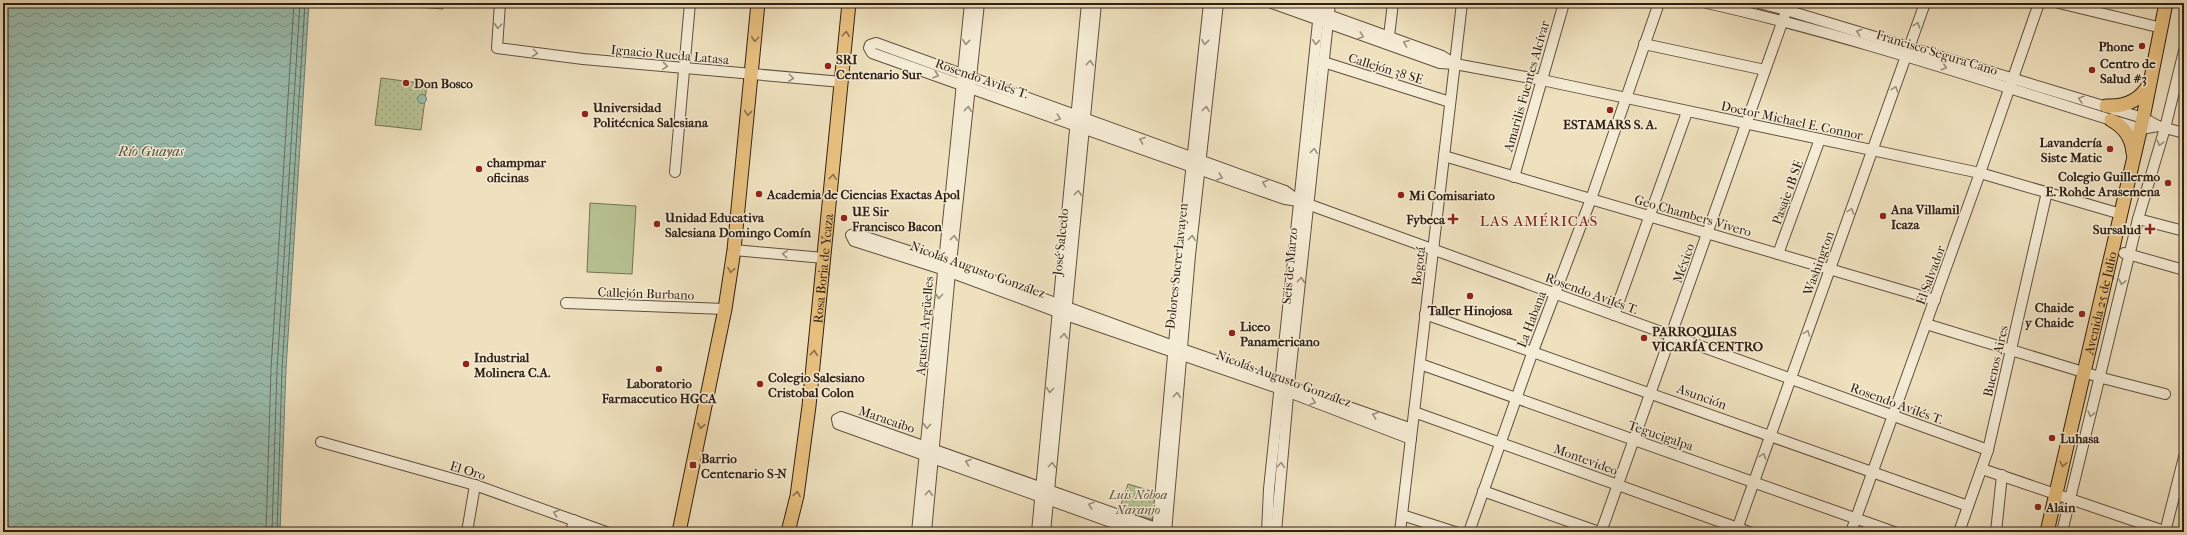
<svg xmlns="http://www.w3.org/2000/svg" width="2187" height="535" font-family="'IM FELL French Canon',serif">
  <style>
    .grass { fill: #b8c393; stroke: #747254 }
    .park { fill: url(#park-dots); stroke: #747254 }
    .water { fill: url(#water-waves); stroke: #707f71 }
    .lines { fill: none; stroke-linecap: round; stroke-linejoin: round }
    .shore { stroke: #656f62; stroke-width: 1 }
    .minor-casing { stroke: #60503e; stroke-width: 12 }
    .major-casing { stroke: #302014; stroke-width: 15 }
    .minor { stroke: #f5ecd5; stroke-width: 10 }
    .major { stroke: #e8c07f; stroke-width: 13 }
    .oneway { stroke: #9c907e }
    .oneway2 { stroke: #8c704a }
    .poi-dot { fill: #8f2418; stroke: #f5ecd5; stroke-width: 1.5 }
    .labels { text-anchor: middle; stroke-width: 3; stroke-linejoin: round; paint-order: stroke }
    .poi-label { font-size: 13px; font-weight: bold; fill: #302014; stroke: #f5ecd5; text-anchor: start }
    .street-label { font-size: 13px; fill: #302014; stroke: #f5ecd5 }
    .park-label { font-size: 13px; font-style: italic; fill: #59513a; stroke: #f5ecd5 }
    .water-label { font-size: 14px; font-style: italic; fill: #504f42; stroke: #f5ecd5 }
    .quarter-label { font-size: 15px; letter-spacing: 1px; fill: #7a1f14; stroke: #f5ecd5 }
  </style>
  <defs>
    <pattern id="park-dots" width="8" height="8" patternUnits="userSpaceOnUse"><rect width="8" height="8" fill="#b8c393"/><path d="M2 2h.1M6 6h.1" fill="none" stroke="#9ea77e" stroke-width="1.8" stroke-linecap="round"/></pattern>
    <pattern id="water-waves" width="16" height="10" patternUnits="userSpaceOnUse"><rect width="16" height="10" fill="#9abeaf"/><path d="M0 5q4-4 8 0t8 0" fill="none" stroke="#7e9a8d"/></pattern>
  </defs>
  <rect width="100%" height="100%" fill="#efe1be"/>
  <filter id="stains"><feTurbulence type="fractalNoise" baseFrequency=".005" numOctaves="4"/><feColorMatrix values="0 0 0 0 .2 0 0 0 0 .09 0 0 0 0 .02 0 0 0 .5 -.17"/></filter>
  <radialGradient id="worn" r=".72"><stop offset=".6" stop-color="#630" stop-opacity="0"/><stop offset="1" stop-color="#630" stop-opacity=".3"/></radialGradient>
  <g class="grass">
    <path d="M 404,3 L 443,3 L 443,9 L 404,6 Z"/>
    <path d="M 590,203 L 636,206 L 632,274 L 587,272 Z"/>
  </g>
  <g class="park">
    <path d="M 381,78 L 427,84 L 421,130 L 375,125 Z"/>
    <path d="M 1128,484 L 1158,493 L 1153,520 L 1119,510 Z"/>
  </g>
  <g class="water">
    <path d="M 3,3 L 309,3 L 286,369 L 280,532 L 3,532 Z"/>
    <circle cx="422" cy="99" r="4.5"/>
  </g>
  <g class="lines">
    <g class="shore">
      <path d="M 266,532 L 271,369 L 294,3"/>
      <path d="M 272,532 L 277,369 L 300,3"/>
      <path d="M 277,532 L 282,369 L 305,3"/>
    </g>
    <defs>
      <g id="minor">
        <path d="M 500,3 L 497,48 L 583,59 L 842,82"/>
        <path d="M 1272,3 L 1440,63 L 1455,64 L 1542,80 L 1980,173 L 2121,214"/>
        <path d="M 1295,3 L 1442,56 L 1453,63"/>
        <path d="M 1707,3 C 1854,36 1996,85 2141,129 L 2158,126"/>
        <path d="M 1759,3 L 1786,10 L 2143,118 L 2158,126 L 2184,133"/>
        <path d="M 2059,3 L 2162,28"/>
        <path d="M 1389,36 L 1393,3"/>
        <path d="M 1644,44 L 1765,70"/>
        <path d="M 1317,60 L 1450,102"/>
        <path d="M 1444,156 L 1935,300"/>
        <path d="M 675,172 L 690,3"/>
        <path d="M 1514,177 L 1564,3"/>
        <path d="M 1299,201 L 1285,191 L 876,43 L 870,45 L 869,48 L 872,53 C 1010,102 1147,152 1285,199 L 1299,201 L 1988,450"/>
        <path d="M 2138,219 L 2184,231"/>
        <path d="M 734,250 L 824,258"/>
        <path d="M 2124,253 L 2184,270"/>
        <path d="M 1778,254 L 1820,139"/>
        <path d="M 566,303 L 725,309"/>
        <path d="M 1425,314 L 1968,506"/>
        <path d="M 1614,315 L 1687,112"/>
        <path d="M 1926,324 L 2106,379 L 2165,394"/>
        <path d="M 1420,364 L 1894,532"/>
        <path d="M 1414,412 L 1749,532"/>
        <path d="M 1411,439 L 1281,389 L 1066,315 L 942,269 L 854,241 L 851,235 L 856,234 L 943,262 L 1173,346 L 1412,429"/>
        <path d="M 321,442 L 475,485 L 606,532"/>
        <path d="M 1982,469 L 2167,532"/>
        <path d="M 1483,491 L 1599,532"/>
        <path d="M 1402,515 L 1455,532"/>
        <path d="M 467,532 L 475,485"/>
        <path d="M 571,532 L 574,520"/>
        <path d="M 917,532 L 970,3"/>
        <path d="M 926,532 L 950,272 L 979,3"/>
        <path d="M 1037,532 L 1087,3"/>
        <path d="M 1045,532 L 1096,3"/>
        <path d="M 1139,532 L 838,424 L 837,419 L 841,417 L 1167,532"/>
        <path d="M 1157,532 L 1182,256 L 1209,3"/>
        <path d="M 1166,532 L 1190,255 L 1218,3"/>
        <path d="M 1267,532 L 1269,489 L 1320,3"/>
        <path d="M 1276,532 L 1289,384 L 1330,3"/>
        <path d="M 1400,532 L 1462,3"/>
        <path d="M 1469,532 L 1533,351 L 1591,199 L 1659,3"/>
        <path d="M 1601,532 L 1789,3"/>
        <path d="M 1736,532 L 1925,3"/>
        <path d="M 1851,532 L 1980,173 L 2039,3"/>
        <path d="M 1959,532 L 1988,450 L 2047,192"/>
        <path d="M 1996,532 L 2002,475"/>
        <path d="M 2062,532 L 2138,219 L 2165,128 L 2184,51"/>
        <path d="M 2165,532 L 2184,457"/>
      </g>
      <g id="major">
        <path d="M 2106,106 C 2124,107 2140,101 2149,84"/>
        <path d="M 2111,120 C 2124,127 2132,138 2133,153"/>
        <path d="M 679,532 L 725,309 L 734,250 L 758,3"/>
        <path id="s1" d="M 788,532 L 797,496 L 809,406 L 849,3"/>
        <path id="s2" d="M 2047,532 L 2143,118 L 2166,3"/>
      </g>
    </defs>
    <use href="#minor" class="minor-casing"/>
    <use href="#major" class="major-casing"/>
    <use href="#minor" class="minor"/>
    <use href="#major" class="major"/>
  </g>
  <defs><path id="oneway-chevron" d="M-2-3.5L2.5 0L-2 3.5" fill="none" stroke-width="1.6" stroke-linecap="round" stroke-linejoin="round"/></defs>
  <g class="oneway">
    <use href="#oneway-chevron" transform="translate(1917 25) rotate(-70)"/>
    <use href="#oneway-chevron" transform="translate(498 26) rotate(95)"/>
    <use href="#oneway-chevron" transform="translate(1859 32) rotate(-163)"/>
    <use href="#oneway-chevron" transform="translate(1361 36) rotate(19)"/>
    <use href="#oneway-chevron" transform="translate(966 42) rotate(96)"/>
    <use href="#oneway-chevron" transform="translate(1205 42) rotate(96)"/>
    <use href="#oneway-chevron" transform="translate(1316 42) rotate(95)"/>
    <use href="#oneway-chevron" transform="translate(1406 43) rotate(-159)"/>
    <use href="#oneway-chevron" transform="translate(535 53) rotate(7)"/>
    <use href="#oneway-chevron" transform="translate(1090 63) rotate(-85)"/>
    <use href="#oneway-chevron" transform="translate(665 66) rotate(5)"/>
    <use href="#oneway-chevron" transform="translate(1944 67) rotate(17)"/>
    <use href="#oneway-chevron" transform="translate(936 75) rotate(19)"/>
    <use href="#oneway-chevron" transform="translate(791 78) rotate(5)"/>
    <use href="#oneway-chevron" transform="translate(1895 89) rotate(-70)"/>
    <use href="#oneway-chevron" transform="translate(2081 99) rotate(-163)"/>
    <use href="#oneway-chevron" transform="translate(968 109) rotate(-84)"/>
    <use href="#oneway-chevron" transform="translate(1206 109) rotate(-83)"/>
    <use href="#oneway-chevron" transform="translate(1058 118) rotate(19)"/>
    <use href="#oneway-chevron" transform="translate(1142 140) rotate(-160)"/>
    <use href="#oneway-chevron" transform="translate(2160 143) rotate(107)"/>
    <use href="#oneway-chevron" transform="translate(1314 151) rotate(-83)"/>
    <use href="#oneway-chevron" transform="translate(1220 177) rotate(19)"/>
    <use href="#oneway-chevron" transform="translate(1265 183) rotate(-161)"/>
    <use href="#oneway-chevron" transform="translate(1078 193) rotate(-85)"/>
    <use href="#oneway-chevron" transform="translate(1851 211) rotate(-70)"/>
    <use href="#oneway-chevron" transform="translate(954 238) rotate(-84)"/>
    <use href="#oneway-chevron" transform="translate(1192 238) rotate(-84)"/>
    <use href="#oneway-chevron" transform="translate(785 254) rotate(-175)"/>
    <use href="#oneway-chevron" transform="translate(1301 280) rotate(-85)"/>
    <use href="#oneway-chevron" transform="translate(2122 282) rotate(103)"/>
    <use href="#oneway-chevron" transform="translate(939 296) rotate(95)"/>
    <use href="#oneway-chevron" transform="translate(1807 333) rotate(-70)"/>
    <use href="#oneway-chevron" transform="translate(1064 336) rotate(-85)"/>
    <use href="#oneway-chevron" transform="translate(1050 390) rotate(95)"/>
    <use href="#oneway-chevron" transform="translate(1177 395) rotate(-84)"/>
    <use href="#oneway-chevron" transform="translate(1313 402) rotate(20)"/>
    <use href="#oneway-chevron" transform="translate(2091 414) rotate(104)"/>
    <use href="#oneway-chevron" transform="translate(1375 415) rotate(-160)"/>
    <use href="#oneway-chevron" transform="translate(927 426) rotate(95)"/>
    <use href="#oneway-chevron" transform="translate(1763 456) rotate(-70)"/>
    <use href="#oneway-chevron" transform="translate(968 462) rotate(-160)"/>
    <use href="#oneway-chevron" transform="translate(1052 465) rotate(-85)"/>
    <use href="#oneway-chevron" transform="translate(1281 465) rotate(-85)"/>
    <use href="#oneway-chevron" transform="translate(929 493) rotate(-85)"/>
    <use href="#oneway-chevron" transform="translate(1091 505) rotate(-161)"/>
    <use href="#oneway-chevron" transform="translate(556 513) rotate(-161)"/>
  </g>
  <g class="oneway2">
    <use href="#oneway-chevron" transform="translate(846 34) rotate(-85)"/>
    <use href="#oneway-chevron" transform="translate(755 39) rotate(95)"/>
    <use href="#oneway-chevron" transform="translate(748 113) rotate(96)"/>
    <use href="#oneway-chevron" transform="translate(833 177) rotate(-84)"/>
    <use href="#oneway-chevron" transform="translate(731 270) rotate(99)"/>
    <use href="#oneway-chevron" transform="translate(814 353) rotate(-84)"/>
    <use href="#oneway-chevron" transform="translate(701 426) rotate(101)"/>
    <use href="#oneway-chevron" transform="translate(2063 464) rotate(104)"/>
    <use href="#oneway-chevron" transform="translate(797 494) rotate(-80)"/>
  </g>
  <g class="poi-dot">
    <circle cx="2142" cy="46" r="4"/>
    <circle cx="828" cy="66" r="4"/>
    <circle cx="2092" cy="70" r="4"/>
    <circle cx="406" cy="83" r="4"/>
    <circle cx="1610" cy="110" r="4"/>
    <circle cx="585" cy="114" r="4"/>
    <circle cx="2110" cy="149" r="4"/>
    <circle cx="479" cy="169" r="4"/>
    <circle cx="2168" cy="183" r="4"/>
    <circle cx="759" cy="194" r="4"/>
    <circle cx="1401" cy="195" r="4"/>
    <circle cx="1883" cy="216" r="4"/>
    <circle cx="844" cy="218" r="4"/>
    <path d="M1451 213h4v4h4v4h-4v4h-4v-4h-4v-4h4z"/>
    <circle cx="657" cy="224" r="4"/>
    <path d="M2148 223h4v4h4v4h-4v4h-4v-4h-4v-4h4z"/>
    <circle cx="1470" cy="296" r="4"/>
    <circle cx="2082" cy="314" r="4"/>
    <circle cx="1232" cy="333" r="4"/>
    <circle cx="1644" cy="338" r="4"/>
    <circle cx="466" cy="364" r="4"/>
    <circle cx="659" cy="369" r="4"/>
    <circle cx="760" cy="384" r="4"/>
    <circle cx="2052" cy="438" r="4"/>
    <rect x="689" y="461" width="8" height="8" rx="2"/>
    <circle cx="2038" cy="507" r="4"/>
  </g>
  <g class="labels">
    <g class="poi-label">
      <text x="2134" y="51" text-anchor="end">Phone</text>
      <text x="836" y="64">SRI<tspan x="836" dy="15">Centenario Sur</tspan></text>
      <text x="2100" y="68">Centro de<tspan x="2100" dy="15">Salud #3</tspan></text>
      <text x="414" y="88">Don Bosco</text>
      <text x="593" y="112">Universidad<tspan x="593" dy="15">Politécnica Salesiana</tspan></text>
      <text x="1610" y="129" text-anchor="middle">ESTAMARS S. A.</text>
      <text x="2102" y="147" text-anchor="end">Lavandería<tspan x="2102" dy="15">Siste Matic</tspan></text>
      <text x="487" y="167">champmar<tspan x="487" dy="15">oficinas</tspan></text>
      <text x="2160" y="181" text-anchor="end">Colegio Guillermo<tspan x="2160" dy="15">E. Rohde Arasemena</tspan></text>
      <text x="767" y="199">Academia de Ciencias Exactas Apol</text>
      <text x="1409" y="200">Mi Comisariato</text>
      <text x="1891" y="214">Ana Villamil<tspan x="1891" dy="15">Icaza</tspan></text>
      <text x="852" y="216">UE Sir<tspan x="852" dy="15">Francisco Bacon</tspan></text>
      <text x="665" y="222">Unidad Educativa<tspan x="665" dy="15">Salesiana Domingo Comín</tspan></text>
      <text x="1445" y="224" text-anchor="end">Fybeca</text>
      <text x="2141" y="234" text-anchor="end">Sursalud</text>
      <text x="2074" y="312" text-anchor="end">Chaide<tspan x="2074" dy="15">y Chaide</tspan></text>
      <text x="1470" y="315" text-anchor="middle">Taller Hinojosa</text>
      <text x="1240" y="331">Liceo<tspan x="1240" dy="15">Panamericano</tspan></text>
      <text x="1652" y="336">PARROQUIAS<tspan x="1652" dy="15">VICARÍA CENTRO</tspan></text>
      <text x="474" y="362">Industrial<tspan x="474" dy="15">Molinera C.A.</tspan></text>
      <text x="768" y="382">Colegio Salesiano<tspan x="768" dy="15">Cristobal Colon</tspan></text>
      <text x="659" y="388" text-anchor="middle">Laboratorio<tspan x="659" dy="15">Farmaceutico HGCA</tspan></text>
      <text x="2060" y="443">Luhasa</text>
      <text x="701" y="463">Barrio<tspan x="701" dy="15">Centenario S-N</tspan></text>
      <text x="2046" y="512">Alain</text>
    </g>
    <g class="street-label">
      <text transform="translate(1937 52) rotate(17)" y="5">Francisco Segura Cano</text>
      <text transform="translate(670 54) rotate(5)" y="5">Ignacio Rueda Latasa</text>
      <text transform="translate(1386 68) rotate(17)" y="5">Callejón 38 SE</text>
      <text transform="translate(982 78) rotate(19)" y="5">Rosendo Avilés T.</text>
      <text transform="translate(1526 86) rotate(-74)" y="5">Amarilis Fuentes Alcívar</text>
      <text transform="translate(1792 120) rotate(12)" y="5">Doctor Michael E. Connor</text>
      <text transform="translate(1787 192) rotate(-70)" y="5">Pasaje 1B SE</text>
      <text transform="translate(1693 215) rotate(16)" y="5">Geo Chambers Vivero</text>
      <text transform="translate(1060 242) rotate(-84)" y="5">José Salcedo</text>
      <text transform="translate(1683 263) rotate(-71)" y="5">México</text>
      <text transform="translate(1818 263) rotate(-70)" y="5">Washington</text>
      <text transform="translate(1176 266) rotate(-84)" y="5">Dolores Sucre Lavayen</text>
      <text transform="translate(1289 266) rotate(-85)" y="5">Seis de Marzo</text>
      <text transform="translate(1418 266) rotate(-83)" y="5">Bogotá</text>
      <text dy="5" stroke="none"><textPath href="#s1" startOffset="266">Rosa Borja de Ycaza</textPath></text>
      <text transform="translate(978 269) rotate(20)" y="5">Nicolás Augusto González</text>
      <text transform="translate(1930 275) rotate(-70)" y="5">El Salvador</text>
      <text transform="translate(646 293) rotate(2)" y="5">Callejón Burbano</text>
      <text transform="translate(1592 293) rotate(20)" y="5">Rosendo Avilés T.</text>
      <text dy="5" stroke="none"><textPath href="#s2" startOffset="235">Avenida 25 de Julio</textPath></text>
      <text transform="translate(1531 319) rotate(-69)" y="5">La Habana</text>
      <text transform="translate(924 326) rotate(-85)" y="5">Agustín Argüelles</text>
      <text transform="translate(1995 361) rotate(-77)" y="5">Buenos Aires</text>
      <text transform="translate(1284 378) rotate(20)" y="5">Nicolás Augusto González</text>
      <text transform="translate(1702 396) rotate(20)" y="5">Asunción</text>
      <text transform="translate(1897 403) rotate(20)" y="5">Rosendo Avilés T.</text>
      <text transform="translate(887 419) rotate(19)" y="5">Maracaibo</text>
      <text transform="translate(1661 435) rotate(19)" y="5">Tegucigalpa</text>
      <text transform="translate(1586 459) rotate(20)" y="5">Montevideo</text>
      <text transform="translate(468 470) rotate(17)" y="5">El Oro</text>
    </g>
    <g class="park-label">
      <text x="1138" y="499">Luis Noboa<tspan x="1138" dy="15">Naranjo</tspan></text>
    </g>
    <g class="water-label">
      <text x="151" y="156">Río Guayas</text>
    </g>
    <g class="quarter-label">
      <text x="1539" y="226">LAS AMÉRICAS</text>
    </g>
  </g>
  <rect width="2187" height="535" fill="none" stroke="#efe1be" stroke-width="16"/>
  <rect x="4" y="4" width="2179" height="527" fill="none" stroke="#302014" stroke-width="2"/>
  <rect x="8" y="8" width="2171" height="519" fill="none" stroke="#302014"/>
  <rect width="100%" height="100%" filter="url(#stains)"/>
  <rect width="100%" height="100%" fill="url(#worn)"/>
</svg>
